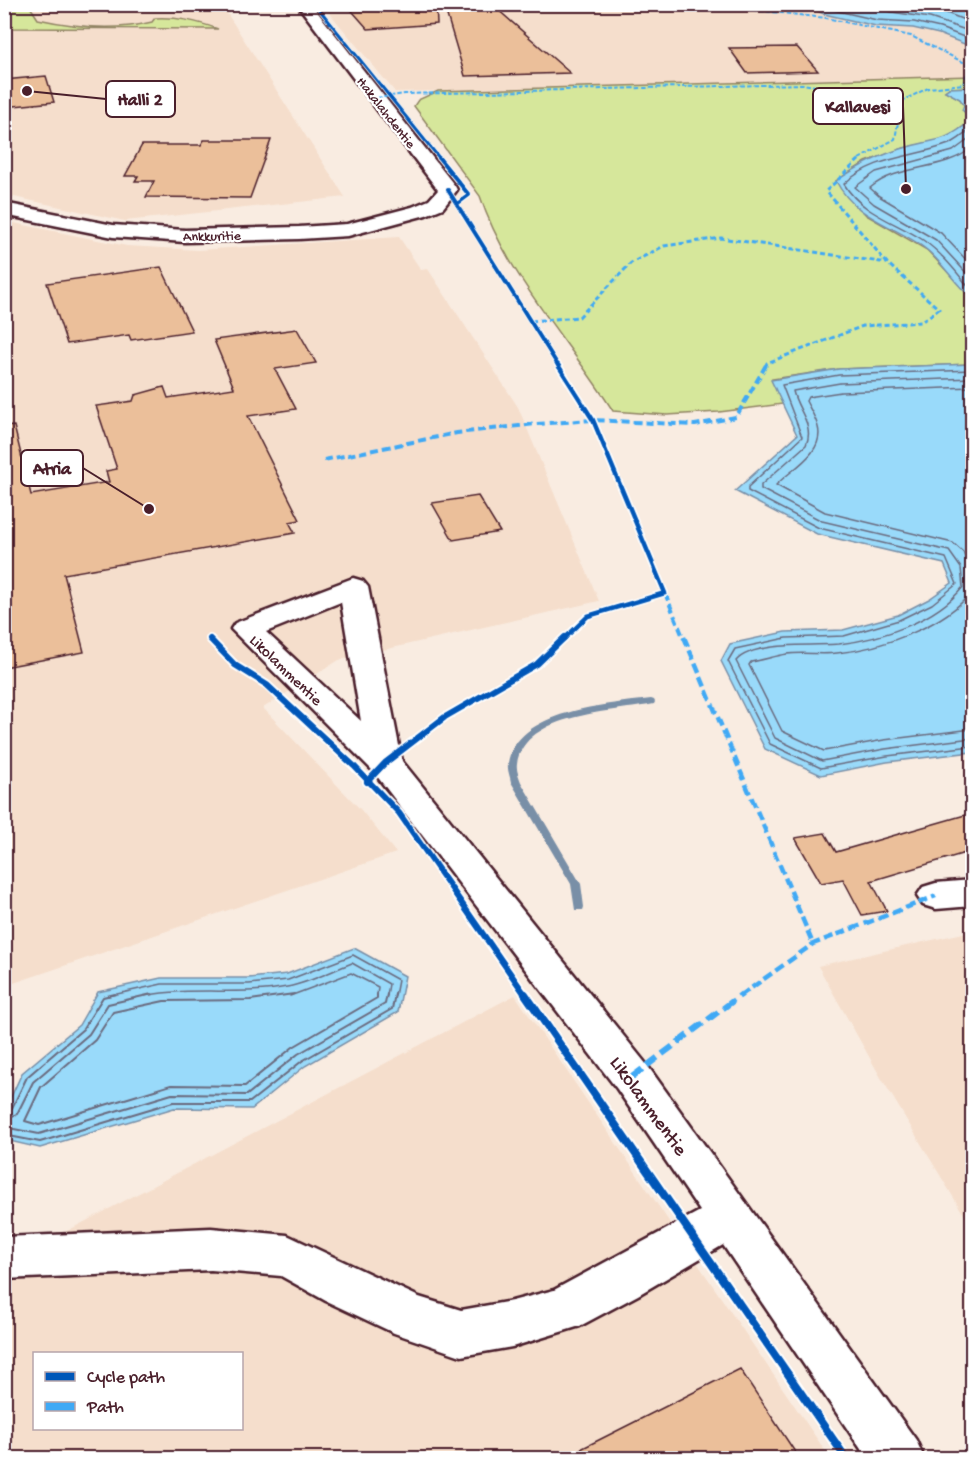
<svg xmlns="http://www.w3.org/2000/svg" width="977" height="1463" font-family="'Gochi Hand',sans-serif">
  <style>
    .built { fill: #f5decc; fill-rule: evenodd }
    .green { fill: #d6e79b; stroke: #908363; stroke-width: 1.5 }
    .water { fill: #99dafa; stroke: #798fa7; stroke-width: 1.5 }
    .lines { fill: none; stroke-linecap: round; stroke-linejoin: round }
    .shore-far1 { stroke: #6a6a7e; stroke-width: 1.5 }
    .shore { stroke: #6a6a7e; stroke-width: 2 }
    .stream { fill: #798fa7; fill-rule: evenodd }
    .building { fill: #ebbf9a; stroke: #4a1f2b; stroke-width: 1.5 }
    .minor-casing { stroke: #4a1f2b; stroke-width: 5 }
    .minor { fill: #fff; fill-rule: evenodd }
    .quiet-far4 { stroke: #3fa9f5; stroke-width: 2; stroke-dasharray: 4.5 2; stroke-linecap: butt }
    .quiet-far3 { stroke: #3fa9f5; stroke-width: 3; stroke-dasharray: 5 3; stroke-linecap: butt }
    .quiet-far2 { stroke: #3fa9f5; stroke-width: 4; stroke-dasharray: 8 4; stroke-linecap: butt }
    .quiet-far1 { stroke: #3fa9f5; stroke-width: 4.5; stroke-dasharray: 10 4.5; stroke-linecap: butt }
    .quiet { stroke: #3fa9f5; stroke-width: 6; stroke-dasharray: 13 6; stroke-linecap: butt }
    .cycleway-far4-casing { stroke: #fff; stroke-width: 4.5 }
    .cycleway-far3-casing { stroke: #fff; stroke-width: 6 }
    .cycleway-far2-casing { stroke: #fff; stroke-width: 8 }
    .cycleway-far1-casing { stroke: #fff; stroke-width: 10 }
    .cycleway-casing { stroke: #fff; stroke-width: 12 }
    .cycleway-far4 { stroke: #0057b8; stroke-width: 3 }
    .cycleway-far3 { stroke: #0057b8; stroke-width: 4 }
    .cycleway-far2 { stroke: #0057b8; stroke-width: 4.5 }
    .cycleway-far1 { stroke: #0057b8; stroke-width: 6 }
    .cycleway { stroke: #0057b8; stroke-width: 8 }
    .labels { text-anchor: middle; stroke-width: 4.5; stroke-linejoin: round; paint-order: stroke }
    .far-street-label { font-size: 14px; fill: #4a1f2b; stroke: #fff }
    .street-label { font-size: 16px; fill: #4a1f2b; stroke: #fff }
    .near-street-label { font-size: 20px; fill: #4a1f2b; stroke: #fff }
    .leader { fill: none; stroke: #4a1f2b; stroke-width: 2 }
    .callout-dot { fill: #4a1f2b; stroke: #fff; stroke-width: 2 }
    .callout { fill: #fff; stroke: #4a1f2b; stroke-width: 2 }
    .callout-label { font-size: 18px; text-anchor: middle; font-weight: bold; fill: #4a1f2b }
  </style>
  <rect width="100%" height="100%" fill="#f9ece1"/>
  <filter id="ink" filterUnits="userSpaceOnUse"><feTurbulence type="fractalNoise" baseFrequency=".0167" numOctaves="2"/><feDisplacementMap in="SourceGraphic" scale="12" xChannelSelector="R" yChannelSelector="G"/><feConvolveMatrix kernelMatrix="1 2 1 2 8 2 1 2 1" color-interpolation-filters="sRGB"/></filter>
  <g filter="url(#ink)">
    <g class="built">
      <path d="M 221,4 L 345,197 L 125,221 L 5,195 L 5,5 Z"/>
      <path d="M 323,5 L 822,5 L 824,14 L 876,26 L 913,28 L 939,34 L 972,47 L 972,76 L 395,92 Z"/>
      <path d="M 4,221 L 127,246 L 198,250 L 399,237 L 421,270 L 428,269 L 518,407 L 599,601 L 339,660 L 263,708 L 361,810 L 396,853 L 5,986 Z"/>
      <path d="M 972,931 L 972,1228 L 880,1076 L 818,966 Z"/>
      <path d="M 515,995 L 830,1458 L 5,1458 L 4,1257 L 14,1259 ZM 34,1354 L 242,1354 L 242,1428 L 34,1428 Z"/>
    </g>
    <g class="green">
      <path d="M 29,5 L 38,19 C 74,27 116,31 152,22 L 155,18 C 178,17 196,21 218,29 L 5,28 L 5,5 Z"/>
      <path d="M 972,76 L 972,87 L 949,88 L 945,91 L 960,99 L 964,105 L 963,110 L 968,115 L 969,122 L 948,138 L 904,148 L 866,162 L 836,181 L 866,215 L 927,250 L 972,298 L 972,364 L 839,369 L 772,379 L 783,404 L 719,412 L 667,415 L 613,411 C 570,342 506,275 480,196 L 414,106 L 418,100 L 438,91 Z"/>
    </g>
    <g class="water">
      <path d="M 822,5 L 972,5 L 972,47 L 939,34 L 913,28 L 876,26 L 824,14 L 817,11 Z"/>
      <path d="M 972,87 L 972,298 C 955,285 944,264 927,250 C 896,225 856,220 836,181 C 857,167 879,155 904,148 C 933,139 944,143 969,122 L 968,115 L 962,110 L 964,105 L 960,99 L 945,91 L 949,88 Z"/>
      <path d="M 972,364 L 972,752 L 887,762 L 821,775 L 765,749 L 721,661 L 730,644 L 785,632 L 843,630 L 898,615 L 929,599 L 952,583 L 944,564 L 817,534 L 735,491 L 797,435 L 771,380 L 839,369 Z"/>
      <path d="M 354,948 L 405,976 L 398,1012 L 305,1066 L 252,1109 L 174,1108 L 40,1148 L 5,1140 L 5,1110 L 22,1073 L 79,1025 L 98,992 L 161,978 L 249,978 L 287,974 Z"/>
    </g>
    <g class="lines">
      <g class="shore-far1">
        <path d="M 827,4 L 829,9 L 877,20 L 914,22 L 940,28 L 972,40"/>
        <path d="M 841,4 L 930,18 L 972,32"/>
        <path d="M 896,4 L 944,12 L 972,23"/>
        <path d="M 972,128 C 965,134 957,141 949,144 C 912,158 874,156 844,184 C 862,214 896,222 923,240 C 943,254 957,273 972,291"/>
        <path d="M 972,137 L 953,151 L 876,172 L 855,187 L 874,204 L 936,240 L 972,279"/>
        <path d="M 972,148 C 942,172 899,163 870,188 L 879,196 L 941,233 L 972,266"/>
        <path d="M 972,370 L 839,375 L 782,385 L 802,437 L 748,487 L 748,491 L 819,528 L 946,558 L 957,584 L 932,604 L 899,620 L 844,636 L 786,638 L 735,649 L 728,661 L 770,744 L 821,768 L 887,756 L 972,746"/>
        <path d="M 972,378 L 840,383 L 793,391 C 797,410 815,425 806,445 L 761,485 L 761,489 L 822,521 L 949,551 L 961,568 L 963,587 C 936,621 881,639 839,644 C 815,646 752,641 736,661 L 775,738 L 822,761 L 885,749 L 972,738"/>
        <path d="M 972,387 L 841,392 L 808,397 L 806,401 C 810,409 816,418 818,427 C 825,453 791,469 776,485 L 825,512 L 953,543 L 963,552 L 972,574"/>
        <path d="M 972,591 C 946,626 880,649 837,653 C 821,655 804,652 787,654 C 775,656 763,660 751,662 L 749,665 L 782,731 L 824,751 L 884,740 L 972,729"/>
        <path d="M 108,996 L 162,984 L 249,984 L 288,980 L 353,955 L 398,980 L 395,996"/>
        <path d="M 145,996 C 192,986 241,996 287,987 C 309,983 331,971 352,963 L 389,984 L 387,996"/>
        <path d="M 290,996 L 351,973 L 378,987 L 377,996"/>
      </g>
      <g class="shore">
        <path d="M 294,994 L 250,1000 L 164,1001 L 113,1012 L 95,1040 L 41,1087 L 25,1121 L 39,1125 L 171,1085 L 245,1086 L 293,1047 L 377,998 L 377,994"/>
        <path d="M 4,1111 L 12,1108 L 27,1077 L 83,1029 L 103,997 L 115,994"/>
        <path d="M 4,1119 L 17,1114 L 33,1082 L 89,1034 L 108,1004 L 152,994"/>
        <path d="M 4,1127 L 39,1134 L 172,1094 L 247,1095 L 298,1054 L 385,1004 L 387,994"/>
        <path d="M 4,1135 L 40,1142 L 173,1102 L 250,1102 L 302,1061 L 392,1009 L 395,994"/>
      </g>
      <path class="stream" d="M 651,699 L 654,700 L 655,702 L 654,704 C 616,712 524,712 517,764 C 516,770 519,776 521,782 L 581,884 L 584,907 L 583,910 L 575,910 L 571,884 L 511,782 C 510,776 507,770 508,764 C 515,710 609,704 651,699 Z"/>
    </g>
    <g class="building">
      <path d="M 346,4 L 436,4 L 437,24 L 368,29 Z"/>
      <path d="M 496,8 L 570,73 L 465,76 L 446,12 Z"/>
      <path d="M 797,47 L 818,71 L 747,73 L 729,48 Z"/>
      <path d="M 46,76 L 54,102 L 4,107 L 4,80 Z"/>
      <path d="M 204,140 L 271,140 L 250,198 L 146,197 L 154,181 L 135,181 L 138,176 L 125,176 L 142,145 L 201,145 Z"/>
      <path d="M 161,267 L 192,331 L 131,340 L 129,335 L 67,344 L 47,283 Z"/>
      <path d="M 297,329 L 316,363 L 275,369 L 296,409 L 248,416 L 300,520 L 289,522 L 295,533 L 64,574 L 84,652 L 4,667 L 4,427 L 14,426 L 31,495 L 109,482 L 106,471 L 117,469 L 96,406 L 133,401 L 135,395 L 164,387 L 168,398 L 234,388 L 214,340 Z"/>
      <path d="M 478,496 L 500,532 L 453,540 L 432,503 Z"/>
      <path d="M 972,813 L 972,851 L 871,881 L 887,911 L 862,915 L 843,879 L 821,883 L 795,838 L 825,833 L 836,852 Z"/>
      <path d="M 740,1369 L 799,1458 L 563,1458 Z"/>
    </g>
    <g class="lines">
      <defs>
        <g id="minor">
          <path d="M 297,4 L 311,4 L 455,186 L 457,190 L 443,208 L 426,215 L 348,236 L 299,239 L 185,242 L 113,237 L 4,215 L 4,203 L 113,225 L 185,230 L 299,227 L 347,224 L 412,207 L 429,200 L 438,190 Z"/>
          <path d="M 353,578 L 363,581 L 368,587 L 402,761 L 647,1065 L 916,1440 L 924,1458 L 867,1458 L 723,1245 L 638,1295 L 580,1326 L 512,1347 L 461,1356 L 394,1333 L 326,1301 L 281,1276 L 211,1270 L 4,1279 L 4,1237 L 211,1228 L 287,1235 L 419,1297 L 461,1310 L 512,1301 L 554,1290 L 700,1211 L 617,1089 L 373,771 L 231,629 L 235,623 ZM 341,602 L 361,721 L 266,632 Z"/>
          <path d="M 972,880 L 972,906 L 936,909 L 923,905 L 917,896 L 923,887 L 936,883 Z"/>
        </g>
      </defs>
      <use href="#minor" class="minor-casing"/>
      <use href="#minor" class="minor"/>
      <g class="quiet-far4">
        <path d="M 377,98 L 405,94 L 803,84 L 902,101 L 928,88 L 964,84 L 969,65 L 911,36 L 826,18 L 700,4"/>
        <path d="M 859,159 L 895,139 L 902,101"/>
      </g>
      <g class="quiet-far3">
        <path d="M 531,321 L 579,317 L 631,263 L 664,246 L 721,238 L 887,263"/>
        <path d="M 765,367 L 767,363 L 863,326 L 921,322 L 939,309 L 887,263 L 826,191 L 861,158"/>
      </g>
      <g class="quiet-far2">
        <path d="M 324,460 L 457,433 L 536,424 L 593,420 L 695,425 L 736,417 L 766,365"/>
        <path d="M 665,593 L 684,639"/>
      </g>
      <g class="quiet-far1">
        <path d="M 684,637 L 813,944"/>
        <path d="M 740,996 L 813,944 L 936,896"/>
      </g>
      <path class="quiet" d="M 632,1077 L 742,994"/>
      <defs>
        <path id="cycleway-far4" d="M 315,4 L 440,159"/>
        <g id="cycleway-far3">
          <path d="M 439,158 L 469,195 L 457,204"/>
          <path d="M 448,190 L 559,367"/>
        </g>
        <path id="cycleway-far2" d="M 558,365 L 593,420 L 665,593 L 588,616 L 564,639"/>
        <g id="cycleway-far1">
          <path d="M 210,639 L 235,665 L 267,685 L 354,766 L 399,813 L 526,996"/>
          <path d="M 367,782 L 385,763 L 445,717 L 537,664 L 565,637"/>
        </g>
        <path id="cycleway" d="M 525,994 L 846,1458"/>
      </defs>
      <use href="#cycleway-far4" class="cycleway-far4-casing"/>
      <use href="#cycleway-far3" class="cycleway-far3-casing"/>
      <use href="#cycleway-far2" class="cycleway-far2-casing"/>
      <use href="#cycleway-far1" class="cycleway-far1-casing"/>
      <use href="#cycleway" class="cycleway-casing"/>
      <use href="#cycleway-far4" class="cycleway-far4"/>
      <use href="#cycleway-far3" class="cycleway-far3"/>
      <use href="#cycleway-far2" class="cycleway-far2"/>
      <use href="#cycleway-far1" class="cycleway-far1"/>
      <use href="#cycleway" class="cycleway"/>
    </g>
  </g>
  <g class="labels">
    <g class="far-street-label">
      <text transform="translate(387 112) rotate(52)" y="5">Hakalahdentie</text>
      <text transform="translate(212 235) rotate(-1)" y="5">Ankkuritie</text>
    </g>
    <g class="street-label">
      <text transform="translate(287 669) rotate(44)" y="6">Likolammentie</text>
    </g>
    <g class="near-street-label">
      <text transform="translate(650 1105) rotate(54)" y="7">Likolammentie</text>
    </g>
  </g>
  <path class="leader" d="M27 91L106 99M906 189L903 106M149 509L83 468"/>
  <g class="callout-dot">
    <circle cx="27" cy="91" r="6"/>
    <circle cx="906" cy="189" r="6"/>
    <circle cx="149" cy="509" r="6"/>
  </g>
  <g class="callout">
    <rect x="106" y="81" width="69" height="36" rx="6"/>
    <rect x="813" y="88" width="90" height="36" rx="6"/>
    <rect x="21" y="450" width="62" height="36" rx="6"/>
  </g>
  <g class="callout-label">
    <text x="140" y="105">Halli 2</text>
    <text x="858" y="112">Kallavesi</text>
    <text x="52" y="474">Atria</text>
  </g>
  <rect width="977" height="1463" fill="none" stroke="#fff" stroke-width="24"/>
  <rect x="12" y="12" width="953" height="1439" fill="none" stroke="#4a1f2b" stroke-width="2" filter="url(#ink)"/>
  <rect x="33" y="1352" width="210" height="78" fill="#ffffff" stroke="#b7a5aa" stroke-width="1.5"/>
  <rect x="45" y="1372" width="30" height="9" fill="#0057b8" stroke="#b7a5aa" stroke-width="1.5"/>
  <text x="87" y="1382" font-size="18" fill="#4a1f2b">Cycle path</text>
  <rect x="45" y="1402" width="30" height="9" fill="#3fa9f5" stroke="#b7a5aa" stroke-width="1.5"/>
  <text x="87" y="1412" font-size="18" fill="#4a1f2b">Path</text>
</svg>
